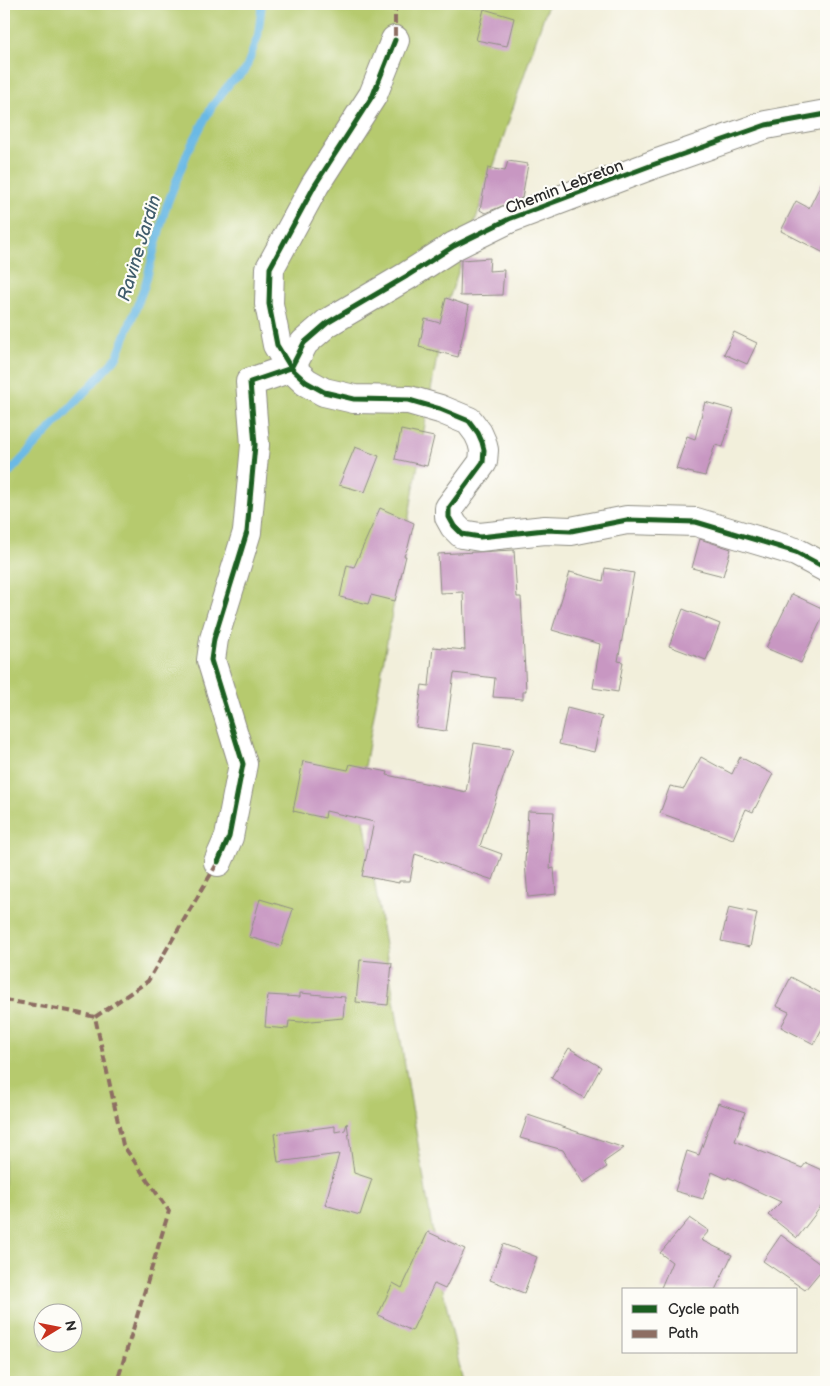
<svg xmlns="http://www.w3.org/2000/svg" width="830" height="1386" font-family="'Balsamiq Sans',sans-serif">
  <style>
    .green { fill: #b6ca6e; stroke: #707a4c; fill-rule: evenodd }
    .lines { fill: none; stroke-linecap: round; stroke-linejoin: round }
    .stream { stroke: #6bb9e5; stroke-width: 8 }
    .building { fill: #c897c2 }
    .minor-casing { stroke: #8e8d83; stroke-width: 30 }
    .minor { stroke: #fff; stroke-width: 28 }
    .quiet { stroke: #8d6e63; stroke-width: 4; stroke-dasharray: 8 4; stroke-linecap: butt }
    .cycleway-casing { stroke: #fdfcf7; stroke-width: 8 }
    .cycleway { stroke: #1b5e20; stroke-width: 5 }
    .labels { text-anchor: middle; stroke-width: 4.5; stroke-linejoin: round; paint-order: stroke }
    .street-label { font-size: 16px; fill: #2b2b2b; stroke: #fdfcf7 }
    .water-label { font-size: 18px; font-style: italic; fill: #415d6c; stroke: #fdfcf7 }
  </style>
  <rect width="100%" height="100%" fill="#fdfcf7"/>
  <filter id="ink" filterUnits="userSpaceOnUse"><feTurbulence type="fractalNoise" baseFrequency=".02" numOctaves="2"/><feDisplacementMap in="SourceGraphic" scale="10" xChannelSelector="R" yChannelSelector="G"/><feConvolveMatrix kernelMatrix="1 2 1 2 8 2 1 2 1" color-interpolation-filters="sRGB"/></filter>
  <filter id="wash" filterUnits="userSpaceOnUse"><feTurbulence type="fractalNoise" baseFrequency=".0096" numOctaves="4" result="noise"/><feDisplacementMap in="SourceGraphic" scale="20" xChannelSelector="R" yChannelSelector="G"/><feGaussianBlur stdDeviation="1.12" result="paint"/><feColorMatrix in="noise" values="0 0 0 0 0 0 0 0 0 0 0 0 0 0 0 0 0 1.4 0 .05"/><feComposite in="paint" operator="in"/></filter>
  <g filter="url(#wash)">
    <rect width="100%" height="100%" fill="#f2efdb"/>
    <path class="green" d="M 4,4 L 548,4 L 445,311 L 360,795 L 440,1276 L 463,1382 L 4,1382 ZM 42,1314 L 72,1314 L 72,1344 L 42,1344 Z"/>
    <g class="lines">
      <path class="stream" d="M 4,478 L 71,407 L 117,357 L 145,285 L 166,207 L 188,151 L 212,106 L 230,83 L 245,71 L 258,36 L 262,4"/>
    </g>
    <g id="blocks">
      <g class="building">
        <path d="M 484,9 L 514,18 L 507,46 L 476,40 Z"/>
        <path d="M 508,161 L 528,164 L 522,198 L 485,213 L 480,210 L 488,168 L 505,171 Z"/>
        <path d="M 826,174 L 826,254 L 781,231 L 796,201 L 809,208 Z"/>
        <path d="M 490,258 L 489,271 L 504,270 L 502,295 L 460,296 L 461,260 Z"/>
        <path d="M 446,298 L 469,306 L 458,357 L 419,347 L 425,319 L 440,323 Z"/>
        <path d="M 734,332 L 757,343 L 747,364 L 724,354 Z"/>
        <path d="M 705,402 L 734,410 L 723,447 L 715,445 L 705,476 L 676,469 L 687,436 L 695,439 Z"/>
        <path d="M 401,430 L 434,437 L 427,466 L 395,459 Z"/>
        <path d="M 355,447 L 379,456 L 365,492 L 339,485 Z"/>
        <path d="M 380,508 L 414,523 L 408,547 L 404,556 L 406,556 L 395,601 L 371,595 L 368,604 L 340,597 L 347,565 L 354,567 Z"/>
        <path d="M 700,539 L 731,549 L 723,576 L 692,568 Z"/>
        <path d="M 514,550 L 517,597 L 521,597 L 526,691 L 523,691 L 523,699 L 493,697 L 495,678 L 454,673 L 446,731 L 416,727 L 422,685 L 429,686 L 433,647 L 465,650 L 463,592 L 440,593 L 438,554 Z"/>
        <path d="M 605,568 L 634,573 L 618,661 L 623,662 L 618,692 L 593,688 L 600,644 L 552,630 L 570,572 L 603,581 Z"/>
        <path d="M 792,594 L 826,610 L 801,663 L 766,648 Z"/>
        <path d="M 683,609 L 720,624 L 706,660 L 669,646 Z"/>
        <path d="M 567,708 L 602,717 L 594,752 L 559,744 Z"/>
        <path d="M 474,743 L 513,749 L 480,846 L 502,854 L 493,880 L 415,854 L 410,881 L 399,881 L 399,883 L 362,876 L 374,822 L 326,811 L 325,818 L 293,811 L 303,761 L 348,770 L 350,764 L 388,772 L 387,775 L 466,792 Z"/>
        <path d="M 701,757 L 732,774 L 740,757 L 773,774 L 753,812 L 746,809 L 733,839 L 660,813 L 670,786 L 684,789 Z"/>
        <path d="M 528,811 L 554,812 L 550,869 L 554,868 L 556,894 L 528,897 L 525,863 Z"/>
        <path d="M 260,899 L 293,909 L 281,946 L 249,937 Z"/>
        <path d="M 729,907 L 757,913 L 750,947 L 721,941 Z"/>
        <path d="M 360,960 L 392,963 L 388,1005 L 356,1002 Z"/>
        <path d="M 791,977 L 826,996 L 826,1021 L 814,1044 L 781,1027 L 789,1012 L 776,1006 Z"/>
        <path d="M 300,993 L 345,997 L 343,1018 L 301,1022 L 289,1021 L 288,1029 L 265,1027 L 268,995 L 300,997 Z"/>
        <path d="M 569,1048 L 601,1067 L 584,1098 L 551,1078 Z"/>
        <path d="M 718,1103 L 745,1112 L 735,1141 L 802,1168 L 806,1163 L 826,1172 L 826,1200 L 797,1238 L 768,1215 L 781,1202 L 728,1177 L 727,1179 L 712,1172 L 703,1199 L 675,1191 L 687,1151 L 699,1155 Z"/>
        <path d="M 528,1115 L 624,1148 L 604,1162 L 607,1167 L 583,1183 L 563,1150 L 520,1138 Z"/>
        <path d="M 347,1123 L 354,1173 L 372,1179 L 360,1215 L 325,1205 L 339,1154 L 278,1162 L 274,1134 L 335,1126 L 335,1132 L 345,1130 Z"/>
        <path d="M 690,1218 L 709,1231 L 701,1240 L 732,1255 L 715,1290 L 660,1290 L 672,1262 L 660,1253 Z"/>
        <path d="M 428,1232 L 465,1249 L 445,1289 L 434,1284 L 412,1331 L 378,1315 L 393,1283 L 402,1288 Z"/>
        <path d="M 781,1235 L 824,1267 L 805,1290 L 763,1261 Z"/>
        <path d="M 503,1244 L 537,1257 L 524,1293 L 490,1280 Z"/>
      </g>
    </g>
  </g>
  <g filter="url(#ink)">
    <use href="#blocks" fill-opacity="0" stroke="#8e8d83" stroke-width="1"/>
    <g class="lines">
      <defs>
        <g id="minor">
          <path d="M 395,40 L 373,95 L 315,185 L 270,268 L 269,304 L 277,345 L 291,368 L 306,382 L 324,392 L 354,399 L 409,400 L 440,409 L 469,421 L 478,433 L 482,442 L 484,450 L 483,462 L 449,508 L 449,517 L 454,526 L 462,534 L 480,537 L 545,530 L 571,531 L 627,520 L 696,522 L 796,552 L 826,568"/>
          <path d="M 218,862 L 229,837 L 243,764 L 211,660 L 214,639 L 247,532 L 255,445 L 250,382 L 291,368 L 304,343 L 327,323 L 407,276 L 454,246 L 509,219 L 655,164 L 766,125 L 826,114"/>
        </g>
      </defs>
      <use href="#minor" class="minor-casing"/>
      <use href="#minor" class="minor"/>
      <g class="quiet">
        <path d="M 395,4 L 395,40"/>
        <path d="M 4,1000 L 69,1011 L 95,1017 L 123,1145 L 169,1211 L 117,1382"/>
        <path d="M 95,1017 L 148,981 L 218,862"/>
      </g>
      <defs>
        <g id="cycleway">
          <path d="M 395,40 L 373,95 L 315,185 L 270,268 L 269,304 L 277,345 L 291,368 L 306,382 L 324,392 L 354,399 L 409,400 L 440,409 L 469,421 L 478,433 L 482,442 L 484,450 L 483,462 L 449,508 L 449,517 L 454,526 L 462,534 L 480,537 L 545,530 L 571,531 L 627,520 L 696,522 L 796,552 L 826,568"/>
          <path d="M 218,862 L 229,837 L 243,764 L 211,660 L 214,639 L 247,532 L 255,445 L 250,382 L 291,368 L 304,343 L 327,323 L 407,276 L 454,246 L 509,219 L 655,164 L 766,125 L 826,114"/>
        </g>
      </defs>
      <use href="#cycleway" class="cycleway-casing"/>
      <use href="#cycleway" class="cycleway"/>
    </g>
  </g>
  <g class="labels">
    <g class="street-label">
      <text transform="translate(564 186) rotate(-21)" y="6">Chemin Lebreton</text>
    </g>
    <g class="water-label">
      <text transform="translate(139 248) rotate(-73)" y="6">Ravine Jardin</text>
    </g>
  </g>
  <rect width="830" height="1386" fill="none" stroke="#fdfcf7" stroke-width="20"/>
  <rect x="622" y="1288" width="175" height="65" fill="#fdfcf7" stroke="#a9a8a5"/>
  <rect x="632" y="1305" width="25" height="8" fill="#1b5e20" stroke="#a9a8a5"/>
  <text x="668" y="1314" font-size="15" fill="#2b2b2b">Cycle path</text>
  <rect x="632" y="1330" width="25" height="8" fill="#8d6e63" stroke="#a9a8a5"/>
  <text x="668" y="1338" font-size="15" fill="#2b2b2b">Path</text>
  <g transform="translate(58 1328) rotate(80)"><circle r="24" fill="#fdfcf7" stroke="#a9a8a5"/>
  <path d="M0-4L9 19L0 12L-9 19Z" fill="#c8321e"/>
  <text y="-8" font-size="14" font-weight="bold" text-anchor="middle" fill="#2b2b2b">N</text>
  </g>
</svg>
